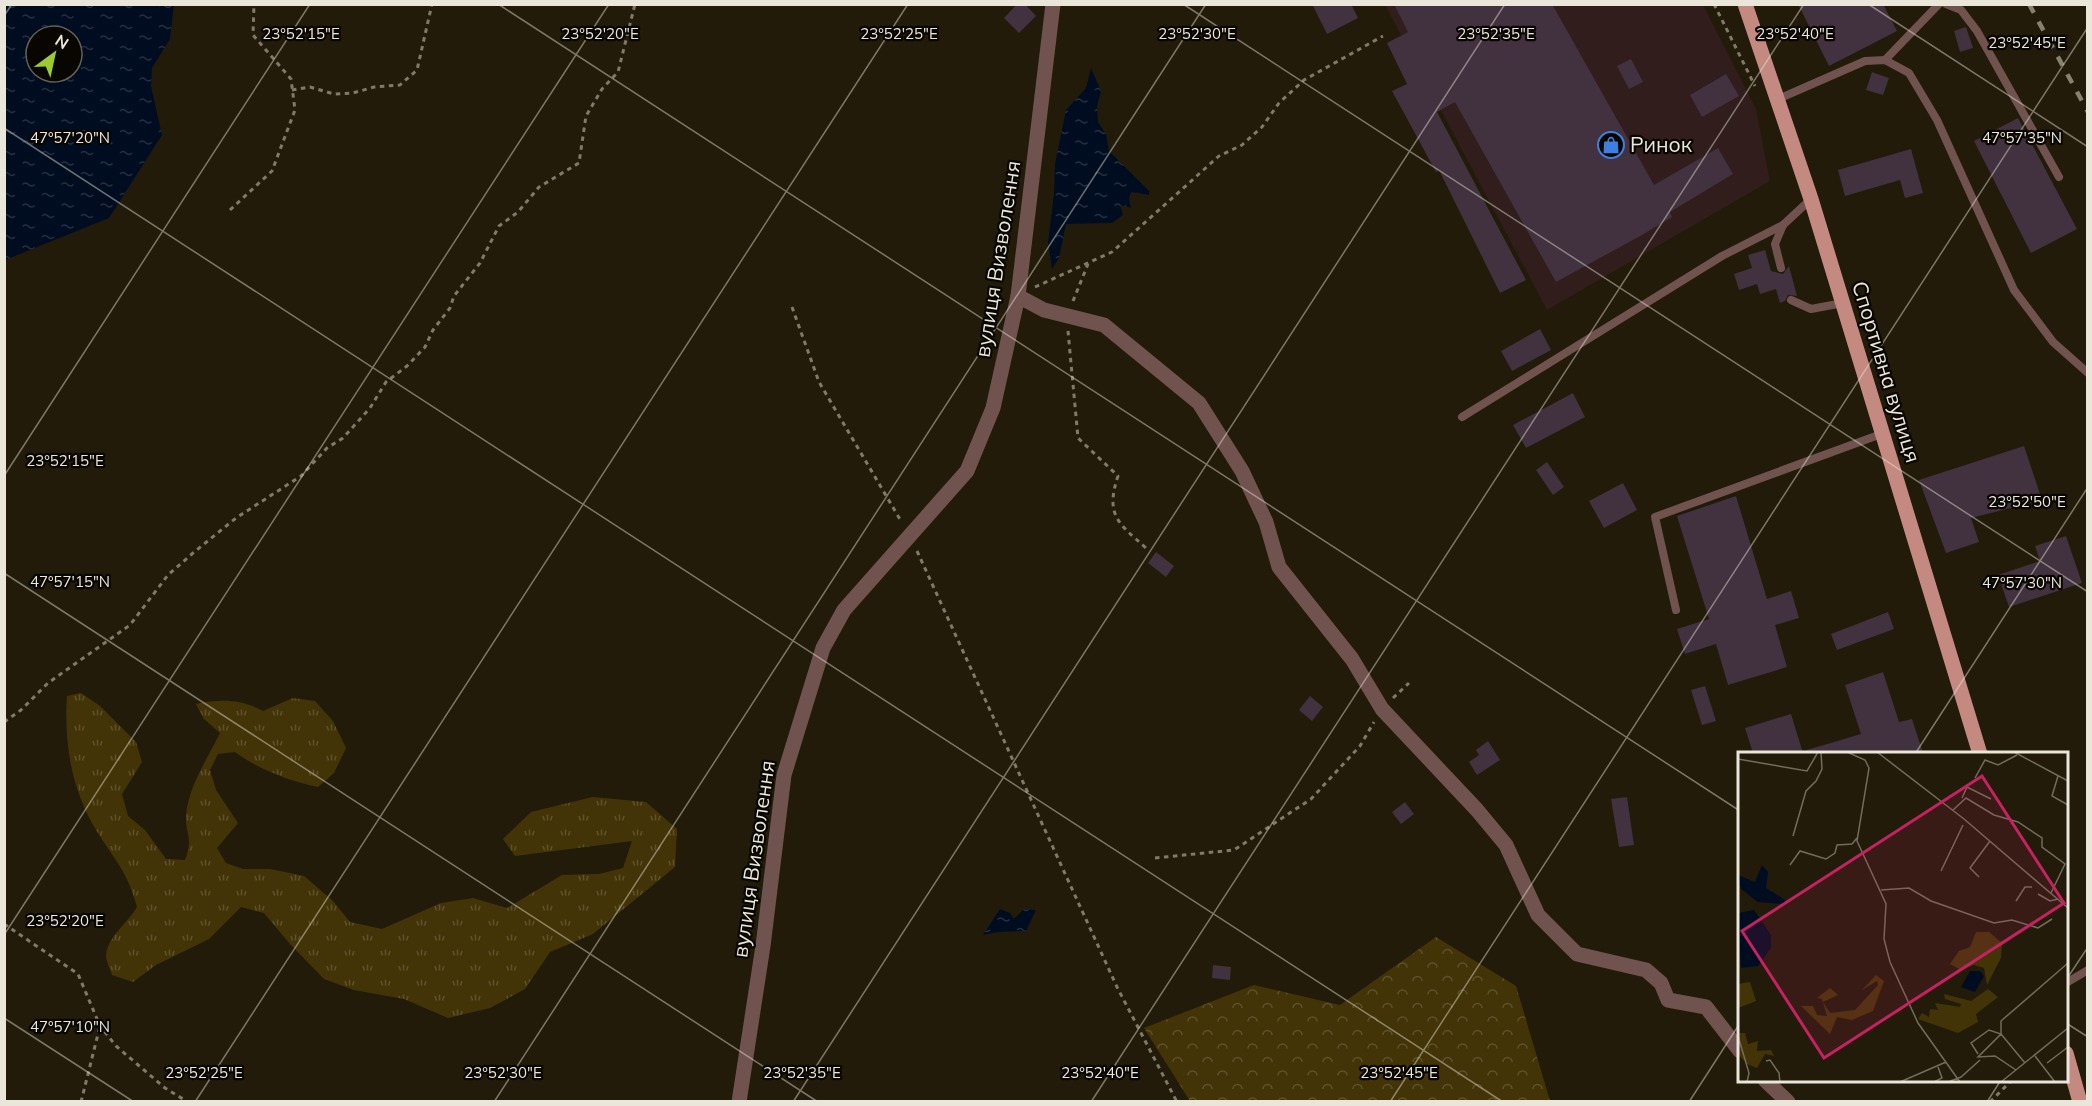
<svg xmlns="http://www.w3.org/2000/svg" width="2092" height="1106" font-family="Mulish,sans-serif">
  <style>
    .commercial { fill: #301d1c }
    .grass { fill: url(#grass-tufts) }
    .forest { fill: url(#forest-crowns) }
    .water { fill: url(#water-ripples); fill-rule: evenodd }
    .building { fill: #42313e }
    .lines { fill: none; stroke-linecap: round; stroke-linejoin: round }
    .path { stroke: #7f7a6a; stroke-width: 3; stroke-dasharray: 4.5 4.5; stroke-linecap: butt }
    .lane { stroke: #70534f; stroke-width: 8 }
    .street { stroke: #70534f; stroke-width: 15 }
    .primary { stroke: #c48a82; stroke-width: 15 }
    .rail { stroke: #878172; stroke-width: 4.5; stroke-dasharray: 10 10; stroke-linecap: butt }
    .ticks { fill: none; stroke: #eae6da; stroke-width: 1.5; stroke-opacity: 0.45 }
    .labels { text-anchor: middle; stroke-width: 4.5; stroke-linejoin: round; paint-order: stroke }
    .poi-label { font-size: 21px; fill: #eae6da; stroke: #090602; text-anchor: start }
    .street-label { font-size: 21px; fill: #eae6da; stroke: #090602 }
    .inset-road { fill: none; stroke: #726c5d; stroke-width: 1.5 }
    .view { fill: #c42261; fill-opacity: 0.15; stroke: #c42261; stroke-width: 3 }
    .inset-edge { fill: none; stroke: #eae6da; stroke-width: 3 }
    .ticks-label { font-size: 15px; text-anchor: middle; fill: #eae6da; stroke: #090602; stroke-width: 4.5; stroke-linejoin: round; paint-order: stroke }
  </style>
  <defs>
    <pattern id="grass-tufts" width="24" height="20" patternUnits="userSpaceOnUse" patternTransform="scale(1.5)"><rect width="24" height="20" fill="#433407"/><path d="M3 7l-1-3M5 7V3M7 7l1-3M15 17l-1-3M17 17v-4M19 17l1-3" fill="none" stroke="#5e512b"/></pattern>
    <pattern id="forest-crowns" width="20" height="18" patternUnits="userSpaceOnUse" patternTransform="scale(1.5)"><rect width="20" height="18" fill="#433407"/><path d="M2 6a3 3 0 1 1 6 0M12 15a3 3 0 1 1 6 0" fill="none" stroke="#5e512b"/></pattern>
    <pattern id="water-ripples" width="26" height="14" patternUnits="userSpaceOnUse" patternTransform="scale(1.5)"><rect width="26" height="14" fill="#000d21"/><path d="M2 4q2-2 4 0t4 0M15 11q2-2 4 0t4 0" fill="none" stroke="#253041"/></pattern>
  </defs>
  <rect width="100%" height="100%" fill="#221b09"/>
  <path class="commercial" d="M 1385,5 L 1703,5 L 1756,109 L 1770,181 L 1547,310 Z"/>
  <path class="grass" d="M 81,693 L 100,706 L 136,742 L 142,762 L 122,794 L 128,816 L 145,830 L 166,859 L 185,860 C 194,837 185,835 186,815 C 189,785 207,760 220,733 L 204,719 L 196,704 C 220,699 241,699 263,711 L 293,698 L 315,701 L 333,721 L 346,748 L 334,773 L 318,787 C 290,781 258,769 235,752 L 218,754 L 210,770 L 216,790 L 238,823 L 217,848 L 226,863 L 243,869 L 270,869 L 304,876 L 333,901 L 350,922 L 382,929 L 441,903 L 473,898 L 507,908 L 562,875 L 599,874 L 623,868 L 632,841 L 515,856 L 503,839 L 531,812 L 593,797 L 646,802 L 677,829 L 675,867 L 593,934 L 550,952 L 525,989 L 490,1008 L 448,1018 L 404,999 L 354,990 L 324,979 L 290,944 L 264,913 L 241,907 L 209,939 L 156,965 L 133,982 L 112,975 C 111,970 106,962 106,956 C 107,937 128,923 137,907 C 128,872 114,859 96,830 C 71,788 64,743 67,696 Z"/>
  <path class="forest" d="M 1436,937 L 1516,986 L 1550,1101 L 1190,1101 L 1144,1028 L 1254,985 L 1340,1005 Z"/>
  <g class="water">
    <path d="M 5,4 L 174,5 L 170,39 L 152,68 L 151,86 L 162,135 L 109,218 L 5,260 ZM 36,36 L 72,36 L 72,72 L 36,72 Z"/>
    <path d="M 1091,68 L 1101,91 L 1097,106 L 1098,122 L 1106,134 L 1109,151 L 1149,191 L 1149,195 L 1131,192 L 1129,199 L 1131,208 L 1120,205 L 1123,215 L 1112,223 L 1066,224 L 1059,258 L 1052,269 L 1048,242 L 1054,194 L 1055,164 L 1066,110 L 1086,88 Z"/>
    <path d="M 1000,909 L 1010,913 L 1014,919 L 1024,909 L 1036,910 L 1026,931 L 998,932 L 983,935 Z"/>
  </g>
  <g class="building">
    <path d="M 1017,4 L 1025,4 L 1036,16 L 1019,33 L 1004,18 Z"/>
    <path d="M 1312,4 L 1351,4 L 1358,18 L 1327,34 Z"/>
    <path d="M 1394,4 L 1552,4 L 1654,185 L 1718,148 L 1733,174 L 1670,212 L 1672,217 L 1642,235 L 1556,282 L 1455,102 L 1437,112 L 1526,280 L 1500,293 L 1439,170 L 1436,172 L 1392,91 L 1407,84 L 1387,43 L 1408,32 Z"/>
    <path d="M 1798,4 L 1883,4 L 1897,31 L 1829,66 Z"/>
    <path d="M 1966,27 L 1973,48 L 1960,52 L 1954,31 Z"/>
    <path d="M 1631,59 L 1643,82 L 1629,89 L 1617,66 Z"/>
    <path d="M 1872,72 L 1889,78 L 1883,95 L 1866,90 Z"/>
    <path d="M 1726,74 L 1739,96 L 1702,117 L 1690,95 Z"/>
    <path d="M 2018,118 L 2077,229 L 2031,253 L 1974,141 Z"/>
    <path d="M 1911,149 L 1923,193 L 1905,198 L 1900,180 L 1845,196 L 1838,170 Z"/>
    <path d="M 1765,250 L 1771,271 L 1783,274 L 1789,266 L 1797,296 L 1788,295 L 1785,301 L 1780,303 L 1776,289 L 1760,294 L 1757,284 L 1739,290 L 1734,274 L 1752,268 L 1748,255 Z"/>
    <path d="M 1540,329 L 1551,350 L 1512,371 L 1501,351 Z"/>
    <path d="M 1573,393 L 1585,417 L 1526,448 L 1513,425 Z"/>
    <path d="M 2024,446 L 2042,500 L 1971,518 L 1979,542 L 1946,553 L 1919,480 Z"/>
    <path d="M 1547,462 L 1564,487 L 1553,495 L 1536,470 Z"/>
    <path d="M 1623,483 L 1637,510 L 1604,528 L 1589,501 Z"/>
    <path d="M 1736,496 L 1767,599 L 1791,591 L 1799,618 L 1775,625 L 1787,667 L 1728,685 L 1716,644 L 1685,654 L 1677,629 L 1709,619 L 1677,516 Z"/>
    <path d="M 2066,536 L 2082,583 L 2009,607 L 1998,575 L 2040,561 L 2035,546 Z"/>
    <path d="M 1156,552 L 1174,566 L 1166,577 L 1148,563 Z"/>
    <path d="M 1888,612 L 1894,629 L 1837,650 L 1831,634 Z"/>
    <path d="M 1883,672 L 1899,722 L 1912,719 L 1923,753 L 1807,753 L 1807,750 L 1861,734 L 1845,685 Z"/>
    <path d="M 1705,686 L 1716,721 L 1702,725 L 1691,690 Z"/>
    <path d="M 1310,696 L 1323,707 L 1312,721 L 1299,710 Z"/>
    <path d="M 1791,714 L 1803,753 L 1753,753 L 1745,728 Z"/>
    <path d="M 1488,741 L 1500,760 L 1477,775 L 1469,762 L 1479,755 L 1476,750 Z"/>
    <path d="M 1627,797 L 1634,845 L 1619,847 L 1611,799 Z"/>
    <path d="M 1405,802 L 1414,814 L 1401,824 L 1392,812 Z"/>
    <path d="M 1213,965 L 1231,967 L 1230,980 L 1212,978 Z"/>
  </g>
  <g class="lines">
    <g class="path">
      <path d="M 1714,4 L 1755,86"/>
      <path d="M 292,90 L 310,87 L 334,94 L 353,93 L 374,87 L 400,85 L 417,70 L 432,4"/>
      <path d="M 230,210 L 272,171 L 295,110 L 291,79 L 253,35 L 254,4"/>
      <path d="M 1035,287 L 1112,252 L 1219,156 L 1242,145 L 1262,127 L 1279,103 L 1304,80 L 1383,36"/>
      <path d="M 1073,301 L 1088,264"/>
      <path d="M 792,307 L 819,382 L 901,521"/>
      <path d="M 1068,331 L 1078,438 L 1118,476 C 1105,515 1118,523 1146,548"/>
      <path d="M 917,551 L 1117,987 L 1177,1102"/>
      <path d="M 1393,698 L 1409,683"/>
      <path d="M 4,722 L 21,710 L 48,683 L 130,625 L 168,575 L 193,553 L 236,518 L 301,476 L 327,448 L 343,438 L 370,408 L 386,382 L 407,366 L 425,347 L 433,330 L 450,308 L 454,296 L 480,263 L 499,226 L 518,212 L 539,187 L 579,163 L 586,116 L 602,89 L 618,72 L 635,4"/>
      <path d="M 1155,858 L 1234,850 L 1311,799 L 1360,746 L 1374,722"/>
      <path d="M 4,924 L 78,974 L 100,1026 L 116,1046 L 165,1088 L 188,1102"/>
      <path d="M 81,1102 L 100,1026"/>
      <path d="M 1990,1102 L 2012,1080"/>
    </g>
    <g class="lane">
      <path d="M 1946,4 L 1961,10 L 1977,31 L 2059,177"/>
      <path d="M 1885,60 L 1939,4"/>
      <path d="M 1778,99 L 1865,61 L 1885,60 L 1909,73 L 1937,120 L 2014,290 L 2053,342 L 2088,373"/>
      <path d="M 1781,268 L 1775,244 L 1783,225 L 1811,199"/>
      <path d="M 1791,300 L 1811,309 L 1843,303"/>
      <path d="M 1462,417 L 1722,256 L 1783,225"/>
      <path d="M 1676,610 L 1655,517 L 1884,433"/>
      <path d="M 2066,983 L 2088,970"/>
    </g>
    <g class="street">
      <path d="M 1018,296 L 1044,310 L 1104,325 L 1199,403 L 1242,471 L 1266,522 L 1279,567 L 1352,659 L 1382,709 L 1477,810 L 1506,845 L 1538,915 L 1577,954 L 1646,970 L 1661,983 L 1668,1000 L 1706,1007 L 1740,1051"/>
      <path d="M 1765,1080 L 1788,1102"/>
      <path d="M 739,1102 L 763,946 L 784,775 L 823,648 L 844,610 L 967,471 L 993,408 L 1018,296 L 1053,4"/>
    </g>
    <g class="primary">
      <path d="M 1745,4 L 1811,199 L 1980,754"/>
      <path d="M 2066,1053 L 2080,1102"/>
    </g>
    <path class="rail" d="M 2029,4 L 2088,112"/>
  </g>
  <path class="ticks" d="M 498,4 L 1740,811M 1183,4 L 2088,592M 1868,4 L 2088,147M 4,16 L 12,4M 4,128 L 1503,1102M 4,476 L 310,4M 4,573 L 818,1102M 1915,754 L 2088,487M 4,935 L 609,4M 2066,980 L 2088,947M 4,1018 L 134,1102M 2066,1023 L 2088,1037M 195,1102 L 908,4M 494,1102 L 1206,4M 793,1102 L 1505,4M 1091,1102 L 1804,4M 1390,1102 L 2088,27M 1689,1102 L 1740,1023M 1987,1102 L 2001,1080"/>
  <defs>
    <symbol id="shop-ring" viewBox="-11 -11 22 22"><circle r="9.5" fill="#090602" stroke="#3f7fe0" stroke-width="1.5"/><path d="M-5-2.5h2.3a2.7 3.5 0 0 1 5.4 0H5L5.5 6h-11ZM-1.5-2.5h3a1.5 2.3 0 0 0-3 0Z" fill="#3f7fe0"/></symbol>
  </defs>
  <g fill-rule="evenodd">
    <use href="#shop-ring" x="1596" y="130" width="30" height="30"/>
  </g>
  <g class="labels">
    <g class="poi-label">
      <text x="1630" y="152">Ринок</text>
    </g>
    <g class="street-label">
      <text transform="translate(998 259) rotate(-81)" y="7">вулиця Визволення</text>
      <text transform="translate(1886 372) rotate(73)" y="7">Спортивна вулиця</text>
      <text transform="translate(754 859) rotate(-82)" y="7">вулиця Визволення</text>
    </g>
  </g>
  <g transform="translate(1738 752)">
    <rect width="330" height="330" fill="#221b09"/>
    <path d="M 138,223 L 146,229 L 135,259 L 114,268 L 99,265 L 92,282 L 63,254 L 75,254 L 79,263 L 89,264 L 84,247 L 79,246 L 92,236 L 100,243 L 85,250 L 92,261 L 117,258 L 140,233 L 139,229 L 124,238 Z" fill="#433407"/>
    <path d="M 238,180 L 251,180 L 264,191 L 263,206 L 249,233 L 246,216 L 236,213 L 223,218 L 212,212 L 221,199 L 232,195 ZM 250,237 L 260,245 L 238,262 L 240,270 L 220,281 L 180,267 L 184,261 L 191,265 L 192,257 L 200,258 L 197,251 L 222,255 L 223,252 L 207,247 L 206,242 L 233,249 ZM 0,281 L 7,281 L 10,292 L 20,289 L 19,299 L 33,298 L 36,304 L 27,302 L 19,316 L 9,312 L 0,302 Z" fill="#433407"/>
    <path d="M 12,230 L 18,249 L 0,256 L 0,232 Z" fill="#433407"/>
    <path d="M 24,113 L 30,120 L 28,136 L 47,148 L 47,152 L 20,150 L 3,137 L 0,123 L 17,130 ZM 16,158 L 33,183 L 33,196 L 20,214 L 3,216 L 0,161 ZM 232,219 L 242,219 L 246,224 L 237,240 L 223,235 Z" fill="#000d21"/>
    <path class="inset-road" d="M 109,0 L 127,8 L 131,16 L 119,89 L 148,152 L 146,187 L 152,210 L 180,271 L 222,330M 139,0 L 226,67 L 330,156M 276,0 L 330,29M 0,7 L 69,19 L 80,0M 320,24 L 314,44 L 330,53M 237,26 L 247,8 L 260,13 L 279,3M 224,46 L 229,35 L 253,47M 215,58 L 228,46 L 256,63 L 280,70 L 304,86 L 304,95 L 327,112 L 313,141M 55,84 L 68,39 L 78,29 L 84,17 L 83,0M 52,113 L 62,99 L 88,107 L 97,101 L 99,93 L 114,92 L 119,86M 203,119 L 225,73M 241,125 L 232,116 L 252,89M 143,138 L 171,136 L 193,149 L 256,171 L 274,168 L 300,176 L 314,167M 300,142 L 312,149 L 320,147M 278,149 L 287,135 L 294,135M 0,284 L 11,321 L 9,330M 240,302 L 233,291 L 251,278 L 263,282 L 240,305 L 257,304 L 278,318M 297,304 L 317,330M 28,309 L 32,308 L 41,321 L 42,330M 287,311 L 263,282 L 263,269 L 330,211M 309,311 L 330,295M 162,330 L 208,310M 196,330 L 204,326 L 200,315M 210,330 L 223,325 L 242,308M 263,330 L 330,276"/>
    <path class="view" d="M 244,24 L 326,151 L 86,306 L 4,179 Z"/>
    <rect width="330" height="330" class="inset-edge"/>
  </g>
  <g class="ticks-label">
    <text x="301" y="39">23°52'15"E</text>
    <text x="600" y="39">23°52'20"E</text>
    <text x="899" y="39">23°52'25"E</text>
    <text x="1197" y="39">23°52'30"E</text>
    <text x="1496" y="39">23°52'35"E</text>
    <text x="1795" y="39">23°52'40"E</text>
    <text x="2027" y="48">23°52'45"E</text>
    <text x="70" y="143">47°57'20"N</text>
    <text x="2022" y="143">47°57'35"N</text>
    <text x="65" y="466">23°52'15"E</text>
    <text x="2027" y="507">23°52'50"E</text>
    <text x="70" y="587">47°57'15"N</text>
    <text x="2022" y="588">47°57'30"N</text>
    <text x="65" y="926">23°52'20"E</text>
    <text x="70" y="1032">47°57'10"N</text>
    <text x="204" y="1078">23°52'25"E</text>
    <text x="503" y="1078">23°52'30"E</text>
    <text x="802" y="1078">23°52'35"E</text>
    <text x="1100" y="1078">23°52'40"E</text>
    <text x="1399" y="1078">23°52'45"E</text>
  </g>
  <rect width="2092" height="1106" fill="none" stroke="#eae6da" stroke-width="12"/>
  <g transform="translate(54 54) rotate(33)"><circle r="28" fill="#090602" stroke="#636058" stroke-width="1.5"/>
  <path d="M0-4.5L10 22L0 15L-10 22Z" fill="#9cca31"/>
  <text y="-9" font-size="16" font-weight="bold" text-anchor="middle" fill="#eae6da">N</text>
  </g>
</svg>
